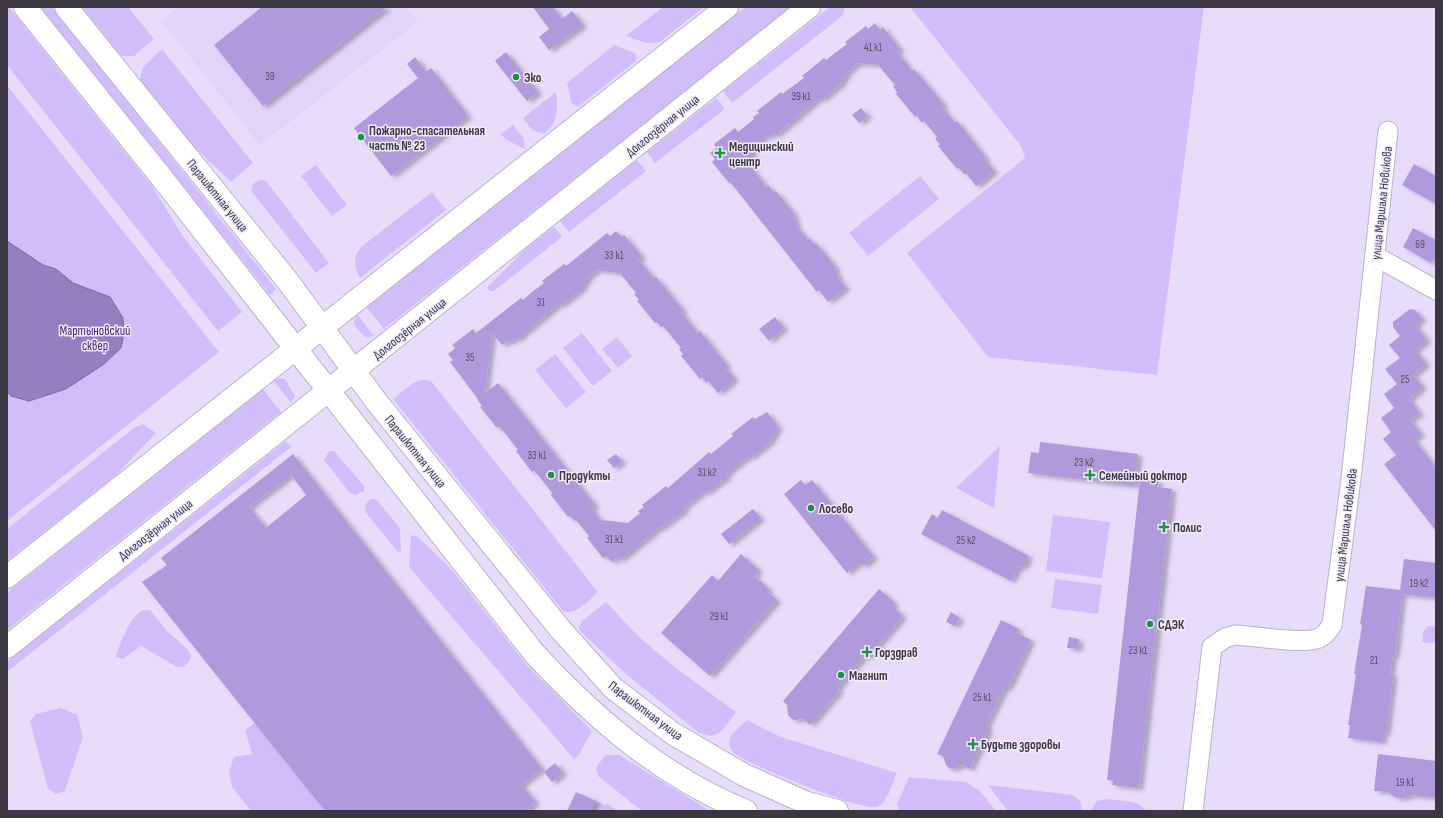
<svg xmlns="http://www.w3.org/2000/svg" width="1443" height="818" font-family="'Sofia Sans Condensed',sans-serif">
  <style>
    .built { fill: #e0d4fa }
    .green { fill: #d2bdfa }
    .water { fill: #967fc0; stroke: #7a699a }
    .building { fill: #b19adc; fill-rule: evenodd; filter: url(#shadow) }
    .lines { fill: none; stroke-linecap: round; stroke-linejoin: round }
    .minor-casing { stroke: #bab1ce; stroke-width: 21 }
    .major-casing { stroke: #bab1ce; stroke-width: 24 }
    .minor { stroke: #fff; stroke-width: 19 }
    .major { stroke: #fff; stroke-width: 22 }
    .poi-dot { fill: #1f8e47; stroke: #f2ecff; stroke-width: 1.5 }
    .labels { text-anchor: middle; stroke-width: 3; stroke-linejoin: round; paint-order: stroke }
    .number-label { font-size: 11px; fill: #584f68 }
    .poi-label { font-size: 13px; font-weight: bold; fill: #3a3642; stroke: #f2ecff; text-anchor: start }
    .street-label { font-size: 13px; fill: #3a3642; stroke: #f2ecff }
    .park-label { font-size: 13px; fill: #452370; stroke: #f2ecff }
  </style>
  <defs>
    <filter id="shadow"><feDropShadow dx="4.5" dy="2.5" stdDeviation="2" flood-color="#0004"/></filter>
  </defs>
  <rect width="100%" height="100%" fill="#e7ddfb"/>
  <path class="built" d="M 178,7 L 405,7 L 418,22 L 260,145 L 161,21 Z"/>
  <g class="green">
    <path d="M 7,7 L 9,7 L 152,186 L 182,235 L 242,312 L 218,331 L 7,65 Z"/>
    <path d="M 40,7 L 52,7 L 276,289 L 270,295 Z"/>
    <path d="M 82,7 L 128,7 L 154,39 L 134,56 L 121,56 Z"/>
    <path d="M 663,7 L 704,7 L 660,42 L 646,43 L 626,36 Z"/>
    <path d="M 745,7 L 791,7 L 384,329 L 366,307 Z"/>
    <path d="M 830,7 L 845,7 L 842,16 L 732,103 L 723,91 Z"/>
    <path d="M 910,7 L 1204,7 L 1157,375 L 988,357 L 907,253 L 1025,158 L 1021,146 Z"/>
    <path d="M 614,45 L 635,53 L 637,58 L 636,61 L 578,107 L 572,104 L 567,83 Z"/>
    <path d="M 162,49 L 253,163 L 231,182 L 191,144 L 140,80 L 143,67 Z"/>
    <path d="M 7,85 L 219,352 L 7,521 Z"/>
    <path d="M 556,92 C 558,110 558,122 544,134 L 532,130 L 523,118 Z"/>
    <path d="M 716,98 L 725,109 L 655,163 L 647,152 Z"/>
    <path d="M 513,125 L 523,137 L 525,149 L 505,139 L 501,134 Z"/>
    <path d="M 637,160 L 646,171 L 569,232 L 560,221 Z"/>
    <path d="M 316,165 L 347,205 L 332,216 L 301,176 Z"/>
    <path d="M 920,176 L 939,199 L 868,256 L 849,233 Z"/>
    <path d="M 261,180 L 266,181 L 329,263 L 316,273 L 252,192 C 251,184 254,182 261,180 Z"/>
    <path d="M 432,192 L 446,210 L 360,278 C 354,267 352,258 361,247 Z"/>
    <path d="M 554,227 L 562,237 L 494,291 L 490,291 L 487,288 L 526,248 Z"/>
    <path d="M 357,314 L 374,336 L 366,338 L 355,326 L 354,322 Z"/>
    <path d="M 582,333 L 612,371 L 593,386 L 563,348 Z"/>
    <path d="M 617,337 L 632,356 L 618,368 L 602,349 Z"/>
    <path d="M 555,354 L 586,392 L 566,408 L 535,370 Z"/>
    <path d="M 276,378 L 285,379 L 295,396 L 291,403 L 273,380 Z"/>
    <path d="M 420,380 L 427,380 L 432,382 L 598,592 C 589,600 577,616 563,611 L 393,399 L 413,383 Z"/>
    <path d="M 263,389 L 281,412 L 7,630 L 7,593 Z"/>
    <path d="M 143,424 L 156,433 L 116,475 L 7,561 L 7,529 L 135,427 Z"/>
    <path d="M 286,441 L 291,447 L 7,672 L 7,662 Z"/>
    <path d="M 1000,446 L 994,508 L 956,488 Z"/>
    <path d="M 329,451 L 334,451 L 364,486 L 364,491 L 355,495 L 349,492 L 324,460 Z"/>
    <path d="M 370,499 L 376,499 L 400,528 L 401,550 L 398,552 L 366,513 L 365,505 Z"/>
    <path d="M 1053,515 L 1110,522 L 1102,578 L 1046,571 Z"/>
    <path d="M 411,535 L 418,537 L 451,569 L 526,664 L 592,731 L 578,756 L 574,759 L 409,567 Z"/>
    <path d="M 1055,579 L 1102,585 L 1098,614 L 1051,608 Z"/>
    <path d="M 606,602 L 638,636 L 677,669 L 736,712 C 724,727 720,743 698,732 L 626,674 L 580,631 L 579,627 L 582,621 Z"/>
    <path d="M 150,610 L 167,631 L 187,649 L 191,655 L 189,661 L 184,666 L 177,667 L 141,646 L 123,659 L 116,657 C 119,645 130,618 140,612 C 143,610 147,610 150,610 Z"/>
    <path d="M 1428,626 L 1436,626 L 1436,639 L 1433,643 L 1422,642 L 1423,632 Z"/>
    <path d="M 61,708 L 77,715 L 83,737 L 65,791 L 56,794 L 48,789 L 30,721 L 36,714 Z"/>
    <path d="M 747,720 L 781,737 L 897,773 C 892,783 888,803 877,807 C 863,812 750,765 735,754 C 732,752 729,747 729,743 C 728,736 742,725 747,720 Z"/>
    <path d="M 255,723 L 325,811 L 251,811 L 232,787 L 229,772 L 234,757 L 252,754 L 245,730 Z"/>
    <path d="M 605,755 L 619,755 L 710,811 L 642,811 L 598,776 L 596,768 Z"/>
    <path d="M 909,777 L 966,782 L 981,792 L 996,811 L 899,811 L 897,804 Z"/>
    <path d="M 988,785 L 1073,795 L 1080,801 L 1082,810 L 1008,811 Z"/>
    <path d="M 1106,799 C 1118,801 1139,799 1146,811 L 1091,811 L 1097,801 Z"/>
    <path d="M 596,801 L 604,805 L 607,804 L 618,811 L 591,811 Z"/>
  </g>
  <path class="water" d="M 7,241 L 43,265 L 56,269 L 73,283 L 110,297 L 123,318 L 124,333 L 121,348 L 104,364 L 66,389 L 29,401 L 11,396 L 7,392 Z"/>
  <g class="building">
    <path d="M 262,7 L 387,7 L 263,106 L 214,45 Z"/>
    <path d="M 533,7 L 553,7 L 562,19 L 572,11 L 583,25 L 549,50 L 539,37 L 549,29 Z"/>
    <path d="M 875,23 L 880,30 L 883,27 L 900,49 L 897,52 L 912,71 L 914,69 L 944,105 L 942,107 L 955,123 L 957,121 L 986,158 L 984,159 L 994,171 L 976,186 L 966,173 L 965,175 L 959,168 L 957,169 L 943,152 L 938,146 L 940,144 L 935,139 L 937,137 L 924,121 L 922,123 L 917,116 L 915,117 L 902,101 L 896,94 L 897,92 L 893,86 L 895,85 L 878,65 L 858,63 L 845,74 L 847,76 L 841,80 L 843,82 L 821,100 L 819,98 L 776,135 L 774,133 L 768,137 L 767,135 L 753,146 L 750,166 L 766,187 L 768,185 L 774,193 L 776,191 L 795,215 L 793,217 L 797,222 L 795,224 L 808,240 L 810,238 L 815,245 L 817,244 L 836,268 L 834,269 L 839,275 L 837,276 L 846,288 L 828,302 L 819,290 L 817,292 L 731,183 L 730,184 L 712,162 L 715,159 L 710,153 L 717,148 L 714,144 L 735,128 L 738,132 L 754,119 L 753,117 L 759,113 L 757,111 L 781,92 L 782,94 L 804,78 L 802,76 L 824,58 L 826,60 L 847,44 L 845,42 L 866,26 L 868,29 Z"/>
    <path d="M 506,52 L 538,92 L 527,101 L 495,61 Z"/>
    <path d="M 415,57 L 426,72 L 431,68 L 468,116 L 391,176 L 354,128 L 418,78 L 407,64 Z"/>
    <path d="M 861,108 L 868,116 L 859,123 L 852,115 Z"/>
    <path d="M 1414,164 L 1436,176 L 1436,204 L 1402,185 Z"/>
    <path d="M 1413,228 L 1436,240 L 1436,255 L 1431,263 L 1403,247 Z"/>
    <path d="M 616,231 L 622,237 L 624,235 L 642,257 L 638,260 L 654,278 L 656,277 L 683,310 L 681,312 L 698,333 L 700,331 L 727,365 L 725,367 L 735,379 L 718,393 L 708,381 L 706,383 L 702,377 L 700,379 L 687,363 L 681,356 L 683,354 L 679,349 L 681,348 L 663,326 L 661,327 L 657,322 L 655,323 L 637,301 L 639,300 L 634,294 L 636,293 L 620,273 L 597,270 L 586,279 L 587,281 L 582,286 L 583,288 L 561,305 L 560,303 L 516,340 L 515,338 L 509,343 L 507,341 L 502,345 L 492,332 L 485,393 L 498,383 L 595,505 L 591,508 L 600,520 L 628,523 L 640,513 L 638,511 L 644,507 L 642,505 L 666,486 L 668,488 L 709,452 L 711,454 L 733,436 L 731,434 L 753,417 L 755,419 L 767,412 L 779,428 L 774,432 L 776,434 L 770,439 L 772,440 L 750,458 L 748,456 L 726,474 L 728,476 L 706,493 L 704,491 L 699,495 L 683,508 L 685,510 L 661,528 L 660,527 L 620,560 L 618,557 L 612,562 L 606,556 L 603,558 L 587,538 L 589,536 L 576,520 L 575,521 L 570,516 L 568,517 L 551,495 L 552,493 L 542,480 L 534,470 L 532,472 L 516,451 L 518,450 L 504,432 L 499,427 L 497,428 L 480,407 L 482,406 L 477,399 L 478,399 L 450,362 L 453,360 L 448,354 L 455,348 L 452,345 L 473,329 L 476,333 L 521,298 L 523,300 L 532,292 L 544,283 L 542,281 L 564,264 L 566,266 L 607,233 L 610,236 Z"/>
    <path d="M 1410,309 L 1415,310 L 1422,319 L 1415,325 L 1427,340 L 1415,350 L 1426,364 L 1413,375 L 1423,387 L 1409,399 L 1420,413 L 1410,420 L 1421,434 L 1414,439 L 1436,468 L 1436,531 L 1384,464 L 1396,455 L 1383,439 L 1391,432 L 1381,418 L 1394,408 L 1384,394 L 1397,384 L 1385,369 L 1400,358 L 1389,345 L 1400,336 L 1393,327 L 1393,322 Z"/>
    <path d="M 775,317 L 784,328 L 769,341 L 759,329 Z"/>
    <path d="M 1040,442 L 1138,454 L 1135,486 L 1028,473 L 1031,452 L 1039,453 Z"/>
    <path d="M 293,454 L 542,769 L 521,785 L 536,802 L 525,811 L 325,811 L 142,582 L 167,565 L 161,558 ZM 291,475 L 306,495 L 266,528 L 249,507 Z"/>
    <path d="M 616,454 L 622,462 L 614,468 L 607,460 Z"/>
    <path d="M 1140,479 L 1159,481 L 1158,487 L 1172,489 L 1139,788 L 1112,785 L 1113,781 L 1107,780 Z"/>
    <path d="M 801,480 L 805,485 L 812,480 L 874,557 L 863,566 L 860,562 L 847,573 L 784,494 Z"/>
    <path d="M 753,509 L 761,518 L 729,544 L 721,534 Z"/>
    <path d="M 942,510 L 1029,556 L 1023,568 L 1019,566 L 1011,581 L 921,534 L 932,514 L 938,518 Z"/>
    <path d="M 741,554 L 759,570 L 754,576 L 769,589 L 767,591 L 777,600 L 710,676 L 661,633 L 712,575 L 718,581 Z"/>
    <path d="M 1404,559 L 1436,563 L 1436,598 L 1402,594 L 1395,655 L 1393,655 L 1390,674 L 1393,675 L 1386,734 L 1383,733 L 1382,742 L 1348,738 L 1350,725 L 1348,725 L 1356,674 L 1354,674 L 1362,625 L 1360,624 L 1366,586 L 1400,590 Z"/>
    <path d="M 879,589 L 895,603 L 892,606 L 903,616 L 868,657 L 865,655 L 853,669 L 837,688 L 840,690 L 810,725 L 804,719 L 794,720 L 791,718 L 788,715 L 787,705 L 783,701 Z"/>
    <path d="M 951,612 L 960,618 L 955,626 L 946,622 Z"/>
    <path d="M 1001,620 L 1019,629 L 1017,633 L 1031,640 L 1008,688 L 1005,687 L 986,726 L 989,728 L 970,769 L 962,765 L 954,769 L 949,768 L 946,765 L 943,756 L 937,754 Z"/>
    <path d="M 1069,637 L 1079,639 L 1078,649 L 1067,648 Z"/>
    <path d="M 1378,754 L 1436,761 L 1436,798 L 1412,795 L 1402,798 L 1395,797 L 1387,792 L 1374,791 Z"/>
    <path d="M 555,763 L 563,773 L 552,782 L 544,772 Z"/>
    <path d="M 576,792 L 596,801 L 591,811 L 567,811 Z"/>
  </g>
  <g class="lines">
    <defs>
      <g id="minor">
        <path d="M 1375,256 L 1436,290"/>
        <path d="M 1193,811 L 1212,647 L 1225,638 L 1235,635 C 1254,636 1300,644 1316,639 C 1324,637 1328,631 1332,625 L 1351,479 L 1388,131"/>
      </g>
      <g id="major">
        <path d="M 25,7 L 162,178 L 534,653 C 595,719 662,777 746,811"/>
        <path d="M 66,7 L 287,280 L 376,401 L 561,630 L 613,688 L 672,733 L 744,775 L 807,803 L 837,811"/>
        <path d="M 7,577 L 727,7"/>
        <path d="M 7,647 L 809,7"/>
      </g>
    </defs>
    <use href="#minor" class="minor-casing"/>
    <use href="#major" class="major-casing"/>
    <use href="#minor" class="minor"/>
    <use href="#major" class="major"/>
  </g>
  <g class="poi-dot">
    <circle cx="516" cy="77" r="4"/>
    <circle cx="361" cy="137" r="4"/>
    <path d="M718 147h4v4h4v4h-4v4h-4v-4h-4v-4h4z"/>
    <circle cx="551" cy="475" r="4"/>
    <path d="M1088 469h4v4h4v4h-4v4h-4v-4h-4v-4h4z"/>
    <circle cx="811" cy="508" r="4"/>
    <path d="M1162 521h4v4h4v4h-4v4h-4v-4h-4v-4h4z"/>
    <circle cx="1150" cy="624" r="4"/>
    <path d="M865 646h4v4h4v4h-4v4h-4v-4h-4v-4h4z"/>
    <circle cx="841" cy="675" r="4"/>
    <path d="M971 738h4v4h4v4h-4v4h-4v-4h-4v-4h4z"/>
  </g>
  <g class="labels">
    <g class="number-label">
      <text x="873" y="51">41 к1</text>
      <text x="270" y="80">39</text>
      <text x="801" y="100">39 к1</text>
      <text x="1420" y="248">69</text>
      <text x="614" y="259">33 к1</text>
      <text x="541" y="306">31</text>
      <text x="470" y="361">35</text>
      <text x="1405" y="383">25</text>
      <text x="537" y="459">33 к1</text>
      <text x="1084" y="466">23 к2</text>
      <text x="707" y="476">31 к2</text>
      <text x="614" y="543">31 к1</text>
      <text x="966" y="544">25 к2</text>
      <text x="1419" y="587">19 к2</text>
      <text x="719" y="620">29 к1</text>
      <text x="1138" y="654">23 к1</text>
      <text x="1374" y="664">21</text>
      <text x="982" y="701">25 к1</text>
      <text x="1405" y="786">19 к1</text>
    </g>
    <g class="poi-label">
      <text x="524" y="82">Эко</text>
      <text x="369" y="135">Пожарно-спасательная<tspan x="369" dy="15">часть № 23</tspan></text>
      <text x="729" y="151">Медицинский<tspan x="729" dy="15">центр</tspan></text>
      <text x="559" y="480">Продукты</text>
      <text x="1099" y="480">Семейный доктор</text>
      <text x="819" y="513">Лосево</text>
      <text x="1173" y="532">Полис</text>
      <text x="1158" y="629">СДЭК</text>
      <text x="875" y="657">Горздрав</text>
      <text x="849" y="680">Магнит</text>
      <text x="981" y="749">Будьте здоровы</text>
    </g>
    <g class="street-label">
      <text transform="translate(662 125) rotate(-39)" y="5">Долгоозёрная улица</text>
      <text transform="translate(218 195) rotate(51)" y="5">Парашютная улица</text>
      <text transform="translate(1381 203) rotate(-84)" y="5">улица Маршала Новикова</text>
      <text transform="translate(409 328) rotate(-39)" y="5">Долгоозёрная улица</text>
      <text transform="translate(416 451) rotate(51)" y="5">Парашютная улица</text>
      <text transform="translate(1345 525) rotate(-83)" y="5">улица Маршала Новикова</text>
      <text transform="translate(155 529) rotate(-38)" y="5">Долгоозёрная улица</text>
      <text transform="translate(646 710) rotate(37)" y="5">Парашютная улица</text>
    </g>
    <g class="park-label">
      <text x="95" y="335">Мартыновский<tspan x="95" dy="15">сквер</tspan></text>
    </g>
  </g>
  <rect width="1443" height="818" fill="none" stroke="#3a3642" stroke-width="16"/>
</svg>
